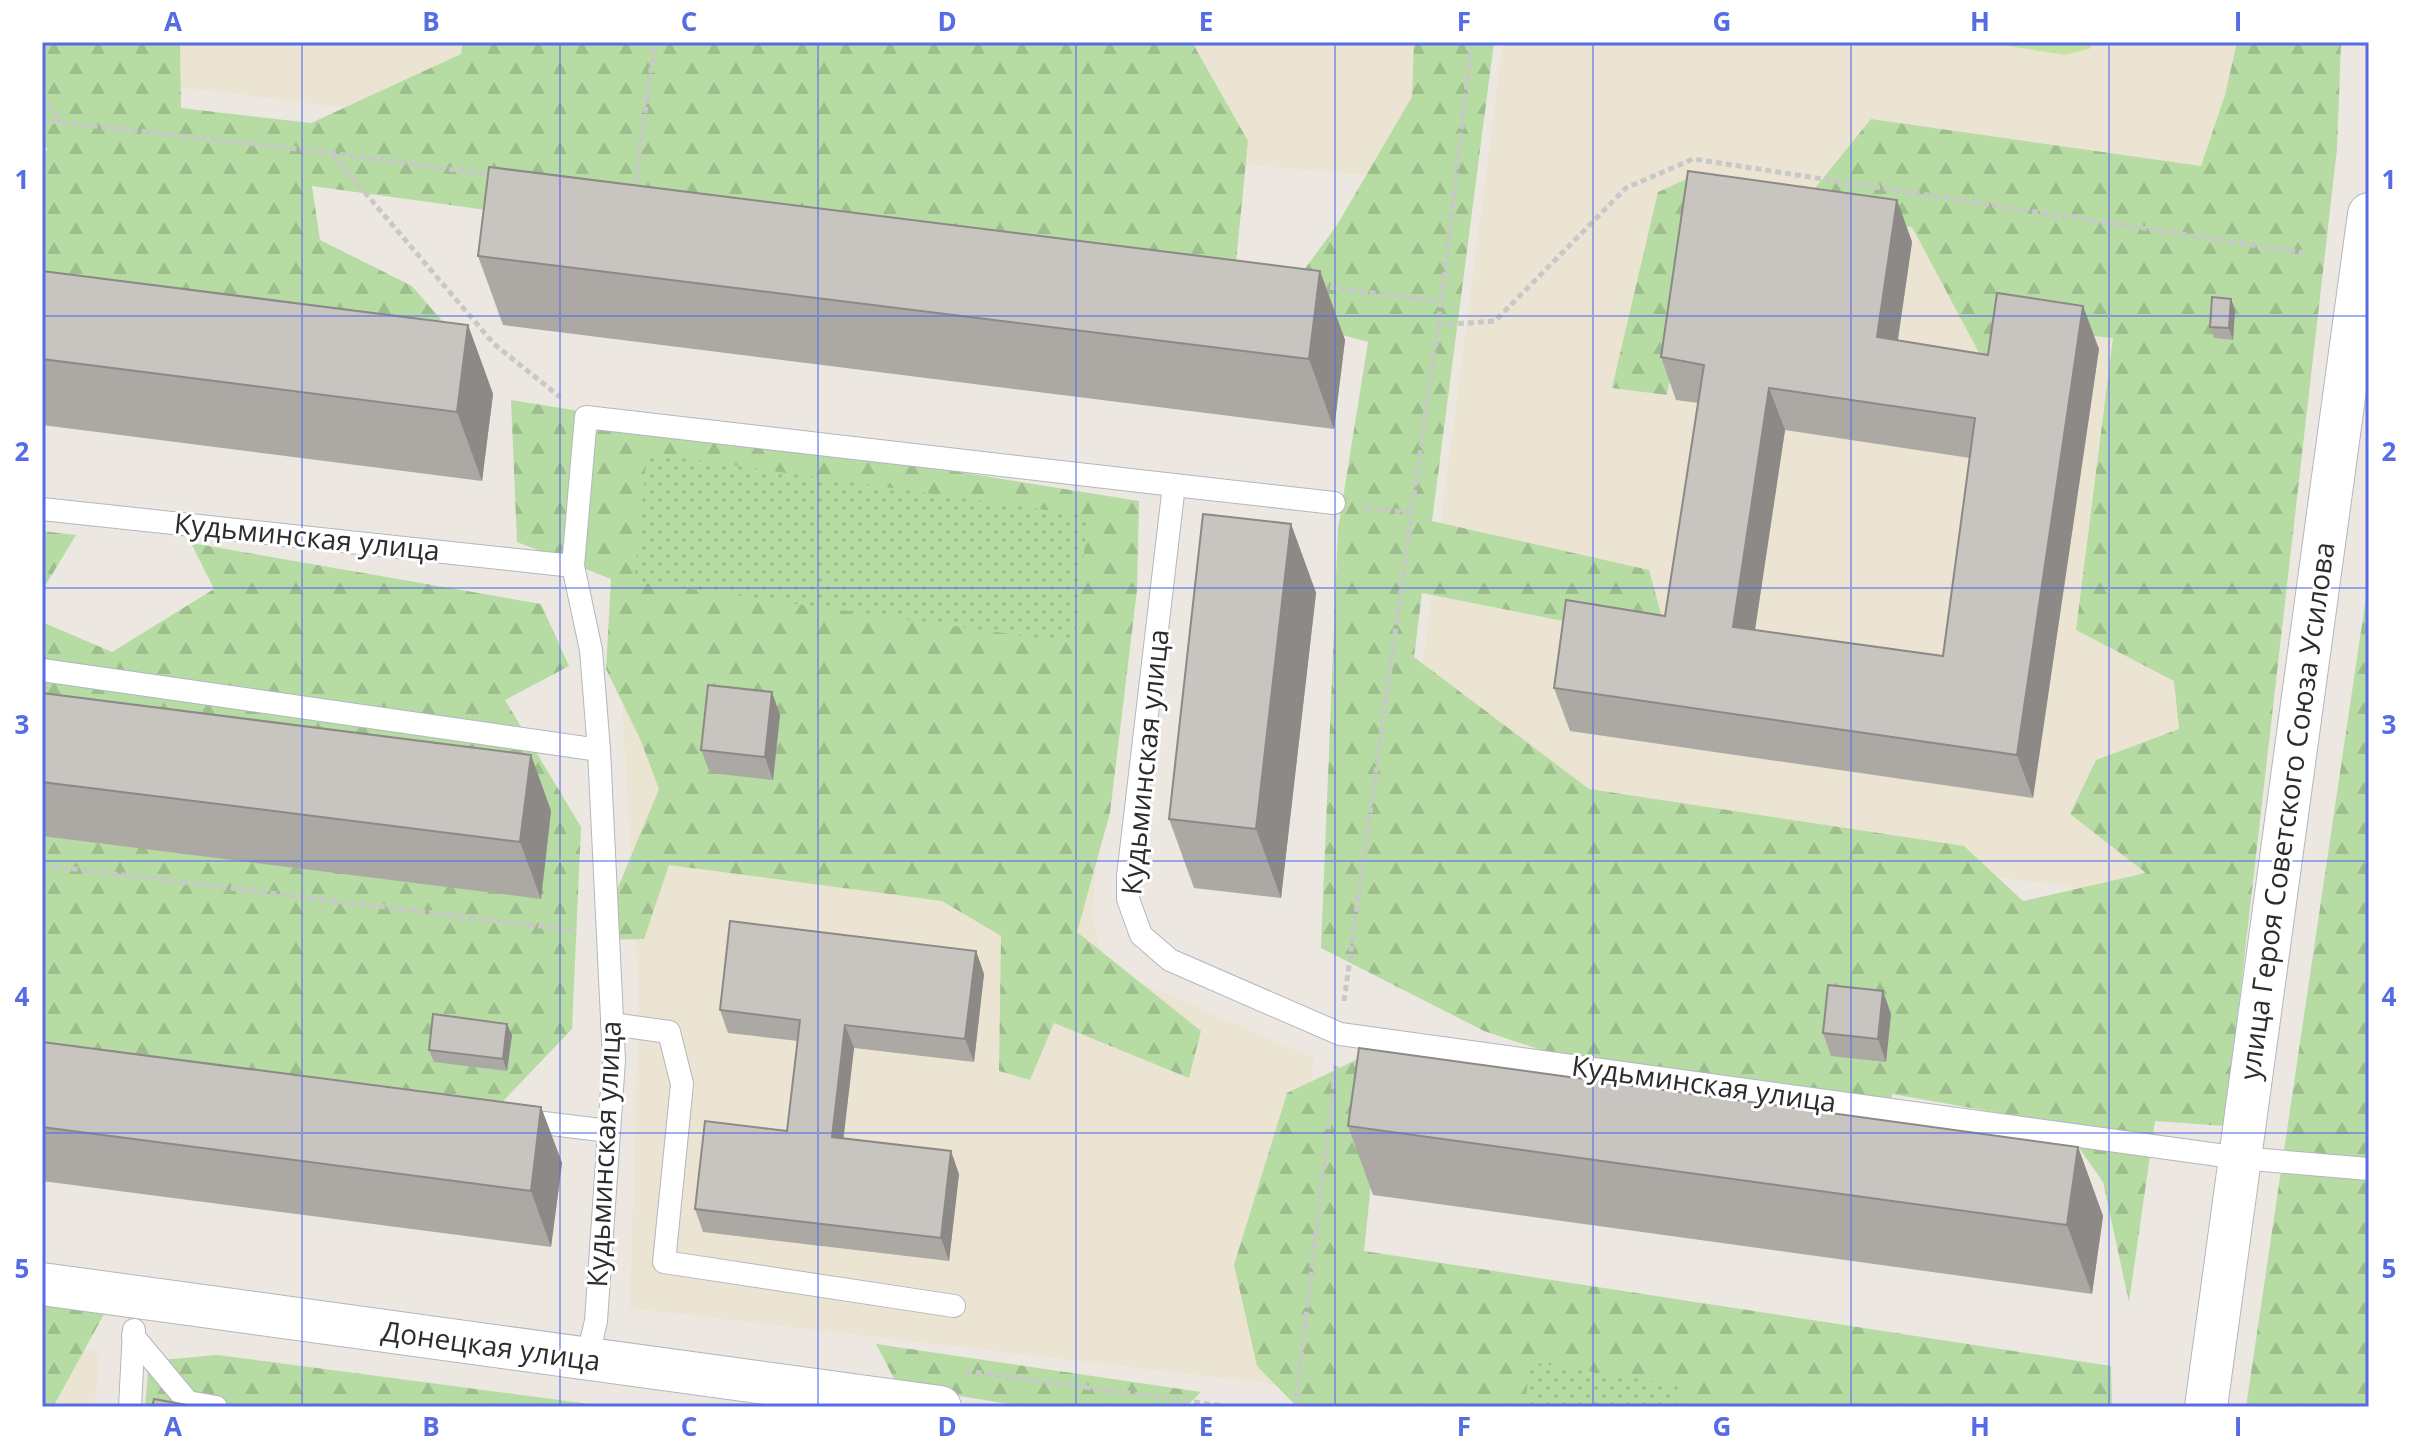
<svg xmlns="http://www.w3.org/2000/svg" width="2411" height="1449" font-family="'Open Sans',sans-serif">
  <style>
    .education { fill: #ebe4d2 }
    .forest { fill: url(#forest-firs) }
    .park { fill: url(#park-dots) }
    .pitch { fill: #c5e2a1 }
    .lines { fill: none; stroke-linecap: round; stroke-linejoin: round }
    .service-casing { stroke: #b4b6be; stroke-width: 24 }
    .minor-casing { stroke: #b4b6be; stroke-width: 44 }
    .path { stroke: #c8c8c8; stroke-width: 5; stroke-dasharray: 6 4; stroke-linecap: butt }
    .service { stroke: #fff; stroke-width: 22 }
    .minor { stroke: #fff; stroke-width: 42 }
    .wall { fill: #aca9a4; fill-rule: evenodd }
    .shaded-wall { fill: #8c8986 }
    .building { fill: #c8c4bf; stroke: #8c8986; stroke-width: 2; fill-rule: evenodd }
    .grid { fill: none; stroke: #556ce5; stroke-width: 2; stroke-opacity: 0.55 }
    .labels { text-anchor: middle; stroke-width: 6; stroke-linejoin: round; paint-order: stroke }
    .street-label { font-size: 28px; fill: #2c2c2c; stroke: #fff }
    .neatline { fill: none; stroke: #556ce5; stroke-width: 3 }
    .grid-label { font-size: 26px; text-anchor: middle; font-weight: bold; fill: #556ce5 }
  </style>
  <defs>
    <pattern id="forest-firs" width="22" height="20" patternUnits="userSpaceOnUse" patternTransform="scale(2)"><rect width="22" height="20" fill="#b6dca4"/><path d="M5 1l3.5 6h-7zM16 11l3.5 6h-7z" fill="#9dbd8d"/></pattern>
    <pattern id="park-dots" width="8" height="8" patternUnits="userSpaceOnUse" patternTransform="scale(2)"><rect width="8" height="8" fill="#b6dca4"/><path d="M2 2h.1M6 6h.1" fill="none" stroke="#9dbd8d" stroke-width="1.8" stroke-linecap="round"/></pattern>
  </defs>
  <rect width="100%" height="100%" fill="#ece8e1"/>
  <g class="education">
    <path d="M 49,42 L 649,42 L 634,144 L 44,70 Z"/>
    <path d="M 693,42 L 1446,42 L 1430,181 L 684,115 Z"/>
    <path d="M 1503,42 L 2298,42 L 2178,901 L 1405,799 Z"/>
    <path d="M 619,649 L 1107,736 L 1092,913 L 1103,966 L 1314,1058 L 1275,1384 L 630,1308 L 639,1000 Z"/>
    <path d="M 42,1344 L 100,1352 L 94,1407 L 42,1407 Z"/>
  </g>
  <g class="forest">
    <path d="M 42,42 L 180,42 L 181,108 L 311,123 L 461,54 L 463,42 L 1192,42 L 1248,141 L 1231,313 L 312,186 L 320,240 L 412,286 L 481,366 L 42,329 L 42,150 L 48,150 L 42,141 Z"/>
    <path d="M 1414,42 L 1494,42 L 1432,521 L 1649,570 L 1664,625 L 1629,634 L 1422,593 L 1414,657 L 1589,789 L 1964,846 L 2023,901 L 2146,873 L 2070,814 L 2096,760 L 2179,729 L 2174,681 L 2076,630 L 2113,338 L 2006,326 L 1985,364 L 1912,227 L 1701,199 L 1667,395 L 1612,388 L 1658,192 L 1689,178 L 1807,198 L 1871,119 L 2201,166 L 2225,95 L 2237,42 L 2341,42 L 2337,149 L 2225,1126 L 2155,1121 L 2129,1302 L 2103,1182 L 2062,1124 L 1892,1094 L 1895,1175 L 1601,1132 L 1541,1050 L 1484,1031 L 1321,948 L 1338,529 L 1368,342 L 1271,315 L 1337,225 L 1412,97 Z"/>
    <path d="M 511,400 L 1139,501 L 1137,590 L 1110,813 L 1077,932 L 1201,1031 L 1189,1078 L 1054,1023 L 1030,1080 L 999,1071 L 1001,936 L 942,901 L 669,865 L 644,939 L 596,940 L 659,789 L 641,741 L 606,669 L 611,579 L 517,542 Z"/>
    <path d="M 42,531 L 76,535 L 42,591 Z"/>
    <path d="M 191,543 L 541,604 L 569,666 L 505,700 L 581,827 L 572,1029 L 469,1137 L 42,1074 L 42,622 L 112,652 L 214,589 Z"/>
    <path d="M 2369,577 L 2369,1407 L 2246,1407 Z"/>
    <path d="M 1356,1060 L 1448,1079 L 1379,1106 L 1364,1251 L 2111,1366 L 2112,1407 L 1297,1407 L 1257,1366 L 1234,1265 L 1287,1093 Z"/>
    <path d="M 42,1297 L 109,1305 L 53,1407 L 42,1407 Z"/>
    <path d="M 876,1344 L 1201,1392 L 1186,1407 L 1027,1407 L 898,1386 Z"/>
    <path d="M 217,1355 L 613,1407 L 145,1407 L 149,1361 Z"/>
  </g>
  <g class="park">
    <path d="M 647,453 L 1088,516 L 1074,643 L 634,581 Z"/>
    <path d="M 1530,1362 L 1678,1385 L 1676,1407 L 1525,1407 Z"/>
  </g>
  <path class="pitch" d="M 1983,42 L 2093,42 L 2089,49 L 2065,55 Z"/>
  <g class="lines">
    <defs>
      <g id="service">
        <path d="M 1174,485 L 1334,503"/>
        <path d="M 42,509 L 573,566"/>
        <path d="M 42,670 L 599,750"/>
        <path d="M 612,1024 L 669,1032 L 682,1084 L 664,1262 L 954,1306"/>
        <path d="M 519,1120 L 609,1131"/>
        <path d="M 133,1336 L 188,1402 L 216,1407"/>
        <path d="M 587,1359 L 596,1321 L 614,1060 L 599,750 L 591,650 L 573,566 L 586,417 L 1174,485 L 1128,876 L 1128,899 L 1141,935 L 1170,960 L 1340,1034 L 2240,1158 L 2369,1169"/>
        <path d="M 130,1407 L 134,1330"/>
      </g>
      <g id="minor">
        <path d="M 42,1284 L 940,1407"/>
        <path d="M 2206,1407 L 2369,214"/>
      </g>
    </defs>
    <use href="#service" class="service-casing"/>
    <use href="#minor" class="minor-casing"/>
    <g class="path">
      <path d="M 42,96 L 61,121"/>
      <path d="M 42,120 L 331,153 L 494,175"/>
      <path d="M 332,154 L 494,344 L 560,397"/>
      <path d="M 634,192 L 655,42"/>
      <path d="M 1320,286 L 1441,302"/>
      <path d="M 1438,325 L 1495,321 L 1626,188 L 1693,159 L 2305,253"/>
      <path d="M 1365,507 L 1412,513"/>
      <path d="M 42,865 L 573,930"/>
      <path d="M 1344,1001 L 1441,302 L 1472,42"/>
      <path d="M 966,1371 L 1231,1407"/>
      <path d="M 1295,1407 L 1336,1066"/>
    </g>
    <use href="#service" class="service"/>
    <use href="#minor" class="minor"/>
  </g>
  <g class="wall">
    <path d="M 1897,200 L 1912,242 L 1898,340 L 1988,355 L 2099,349 L 2033,798 L 1570,731 L 1554,688 L 1665,616 L 1698,403 L 1676,400 L 1661,357 ZM 1785,430 L 1970,458 L 1943,656 L 1755,630 Z"/>
    <path d="M 478,256 L 1320,271 L 1345,340 L 1334,429 L 503,325 Z"/>
    <path d="M 42,271 L 468,325 L 493,394 L 482,481 L 42,425 Z"/>
    <path d="M 2231,299 L 2235,310 L 2233,340 L 2214,338 L 2210,327 Z"/>
    <path d="M 1291,524 L 1316,593 L 1281,898 L 1194,888 L 1169,819 Z"/>
    <path d="M 42,693 L 531,755 L 551,811 L 541,899 L 42,836 Z"/>
    <path d="M 780,715 L 773,780 L 710,773 L 701,750 Z"/>
    <path d="M 976,951 L 984,974 L 974,1062 L 854,1048 L 843,1138 L 959,1174 L 949,1261 L 703,1232 L 695,1209 L 787,1131 L 798,1041 L 728,1033 L 720,1010 Z"/>
    <path d="M 1891,1014 L 1886,1062 L 1831,1056 L 1823,1033 Z"/>
    <path d="M 507,1024 L 512,1035 L 507,1071 L 434,1062 L 429,1050 Z"/>
    <path d="M 42,1042 L 541,1107 L 562,1163 L 551,1247 L 42,1181 Z"/>
    <path d="M 1348,1126 L 2078,1147 L 2103,1216 L 2092,1294 L 1373,1195 Z"/>
  </g>
  <g class="shaded-wall">
    <path d="M 1897,200 L 1912,242 L 1892,379 L 1877,337 Z"/>
    <path d="M 1320,271 L 1345,340 L 1334,429 L 1309,359 Z"/>
    <path d="M 2231,299 L 2235,310 L 2233,340 L 2229,328 Z"/>
    <path d="M 2083,306 L 2099,349 L 2033,798 L 2017,755 Z"/>
    <path d="M 468,325 L 493,394 L 482,481 L 457,412 Z"/>
    <path d="M 1769,388 L 1785,430 L 1749,669 L 1733,627 Z"/>
    <path d="M 1291,524 L 1316,593 L 1281,898 L 1256,829 Z"/>
    <path d="M 772,692 L 780,715 L 773,780 L 765,757 Z"/>
    <path d="M 531,755 L 551,811 L 541,899 L 520,842 Z"/>
    <path d="M 976,951 L 984,974 L 974,1062 L 965,1039 Z"/>
    <path d="M 1883,991 L 1891,1014 L 1886,1062 L 1878,1039 Z"/>
    <path d="M 507,1024 L 512,1035 L 507,1071 L 503,1059 Z"/>
    <path d="M 845,1025 L 854,1048 L 841,1160 L 832,1137 Z"/>
    <path d="M 541,1107 L 562,1163 L 551,1247 L 531,1191 Z"/>
    <path d="M 2078,1147 L 2103,1216 L 2092,1294 L 2067,1225 Z"/>
    <path d="M 951,1151 L 959,1174 L 949,1261 L 941,1238 Z"/>
  </g>
  <g class="building">
    <path d="M 489,167 L 1320,271 L 1309,359 L 478,256 Z"/>
    <path d="M 1688,171 L 1897,200 L 1877,337 L 1988,355 L 1997,293 L 2083,306 L 2017,755 L 1554,688 L 1566,600 L 1665,616 L 1704,365 L 1661,357 ZM 1769,388 L 1975,418 L 1943,656 L 1733,627 Z"/>
    <path d="M 42,271 L 468,325 L 457,412 L 42,359 Z"/>
    <path d="M 2212,297 L 2231,299 L 2229,328 L 2210,327 Z"/>
    <path d="M 1203,514 L 1291,524 L 1256,829 L 1169,819 Z"/>
    <path d="M 708,685 L 772,692 L 765,757 L 701,750 Z"/>
    <path d="M 42,693 L 531,755 L 520,842 L 42,782 Z"/>
    <path d="M 730,921 L 976,951 L 965,1039 L 845,1025 L 832,1137 L 951,1151 L 941,1238 L 695,1209 L 705,1121 L 787,1131 L 800,1020 L 720,1010 Z"/>
    <path d="M 1828,985 L 1883,991 L 1878,1039 L 1823,1033 Z"/>
    <path d="M 433,1014 L 507,1024 L 503,1059 L 429,1050 Z"/>
    <path d="M 42,1042 L 541,1107 L 531,1191 L 42,1127 Z"/>
    <path d="M 1359,1048 L 2078,1147 L 2067,1225 L 1348,1126 Z"/>
    <path d="M 154,1399 L 198,1407 L 152,1407 Z"/>
  </g>
  <path class="grid" d="M 302,42 L 302,1407M 560,42 L 560,1407M 818,42 L 818,1407M 1076,42 L 1076,1407M 1335,42 L 1335,1407M 1593,42 L 1593,1407M 1851,42 L 1851,1407M 2109,42 L 2109,1407M 42,316 L 2369,316M 42,588 L 2369,588M 42,861 L 2369,861M 42,1133 L 2369,1133"/>
  <g class="labels">
    <g class="street-label">
      <text transform="translate(307 537) rotate(6)" y="10">Кудьминская улица</text>
      <text transform="translate(1145 762) rotate(-84)" y="10">Кудьминская улица</text>
      <text transform="translate(2287 811) rotate(-82)" y="10">улица Героя Советского Союза Усилова</text>
      <text transform="translate(1704 1084) rotate(8)" y="10">Кудьминская улица</text>
      <text transform="translate(604 1154) rotate(-87)" y="10">Кудьминская улица</text>
      <text transform="translate(491 1346) rotate(8)" y="10">Донецкая улица</text>
    </g>
  </g>
  <rect width="2411" height="1449" fill="none" stroke="#ffffff" stroke-width="88"/>
  <rect x="44" y="44" width="2323" height="1361" class="neatline"/>
  <g class="grid-label">
    <text x="173" y="31">A</text>
    <text x="431" y="31">B</text>
    <text x="689" y="31">C</text>
    <text x="947" y="31">D</text>
    <text x="1206" y="31">E</text>
    <text x="1464" y="31">F</text>
    <text x="1722" y="31">G</text>
    <text x="1980" y="31">H</text>
    <text x="2238" y="31">I</text>
    <text x="22" y="189">1</text>
    <text x="2389" y="189">1</text>
    <text x="22" y="461">2</text>
    <text x="2389" y="461">2</text>
    <text x="22" y="734">3</text>
    <text x="2389" y="734">3</text>
    <text x="22" y="1006">4</text>
    <text x="2389" y="1006">4</text>
    <text x="22" y="1278">5</text>
    <text x="2389" y="1278">5</text>
    <text x="173" y="1436">A</text>
    <text x="431" y="1436">B</text>
    <text x="689" y="1436">C</text>
    <text x="947" y="1436">D</text>
    <text x="1206" y="1436">E</text>
    <text x="1464" y="1436">F</text>
    <text x="1722" y="1436">G</text>
    <text x="1980" y="1436">H</text>
    <text x="2238" y="1436">I</text>
  </g>
</svg>
